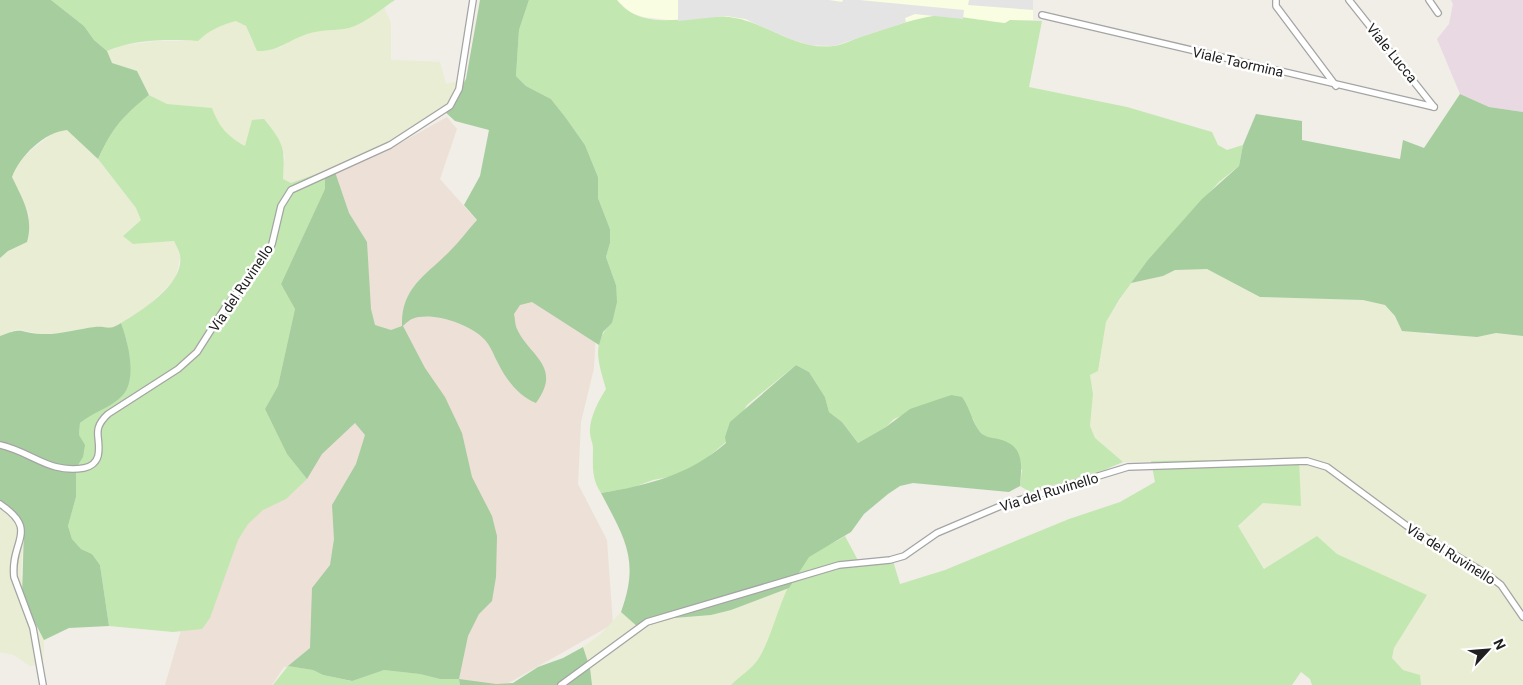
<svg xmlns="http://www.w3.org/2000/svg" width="1523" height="685" font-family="Roboto,sans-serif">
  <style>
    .industrial { fill: #e9d9e3 }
    .education { fill: #f9fde2 }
    .military { fill: #ede0d7 }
    .farmland { fill: #e8edd3 }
    .grass { fill: #c3e7b0 }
    .forest { fill: #a5cd9e }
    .parking { fill: #e4e4e4 }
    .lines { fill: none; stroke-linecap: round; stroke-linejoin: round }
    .street-casing { stroke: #a4a4a4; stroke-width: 8 }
    .street { stroke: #fff; stroke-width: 5.5 }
    .labels { text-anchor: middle; stroke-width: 5; stroke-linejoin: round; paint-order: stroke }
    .street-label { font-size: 14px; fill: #202020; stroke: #fff }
  </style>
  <rect width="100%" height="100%" fill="#f0eee7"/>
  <path class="industrial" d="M 1451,0 L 1523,0 L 1523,112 L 1489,107 L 1460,94 L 1437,39 L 1449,24 L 1453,4 Z"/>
  <path class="education" d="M 617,0 L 1033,0 L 1033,20 L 1010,20 L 1005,23 L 935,16 L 906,22 L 678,21 L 644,17 L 631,13 Z"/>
  <path class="military" d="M 447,117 L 457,129 L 440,179 L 480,224 L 598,298 L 594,368 L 581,422 L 578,484 L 607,540 L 613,624 L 505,685 L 379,678 L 284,667 L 272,685 L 165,685 L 224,483 L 315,180 L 388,150 Z"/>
  <g class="farmland">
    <path d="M 384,7 L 391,23 L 391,60 L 440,62 L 446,84 L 466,79 L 453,102 L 395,143 L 340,167 L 291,183 L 283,179 L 285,154 L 245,146 L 229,137 L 218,124 L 211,108 L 167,104 L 149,95 L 137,71 L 112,63 L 107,51 L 119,46 L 157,41 L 198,41 L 206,33 L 219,25 L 236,21 L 246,26 L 252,42 L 280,48 L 290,40 L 308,33 L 325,29 L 349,28 Z"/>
    <path d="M 67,130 L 92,152 L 136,208 L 141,220 L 123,235 L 133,244 L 175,241 L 180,257 L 175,279 L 148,306 L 111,329 L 96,327 L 71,333 L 40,334 L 18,329 L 0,336 L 0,258 L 8,251 L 27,242 L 29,214 L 12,177 L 18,163 L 33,149 L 56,131 Z"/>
    <path d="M 1190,269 L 1207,269 L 1260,297 L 1363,300 L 1385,305 L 1395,316 L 1428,335 L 1443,334 L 1476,337 L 1496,333 L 1523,336 L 1523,685 L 1421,685 L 1420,675 L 1403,670 L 1392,659 L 1394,648 L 1426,595 L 1337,554 L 1317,536 L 1265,569 L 1238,527 L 1263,503 L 1299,459 L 1123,462 L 1095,438 L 1090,426 L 1093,394 L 1090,375 L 1098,371 L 1106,322 L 1131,283 L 1163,276 L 1175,270 Z"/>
    <path d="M 0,505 L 24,528 L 21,575 L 32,621 L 44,640 L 43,663 L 30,666 L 14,655 L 0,652 Z"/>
    <path d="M 789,588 L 776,622 L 759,658 L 750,670 L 731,685 L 592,685 L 590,668 L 583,647 L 601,634 L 621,612 L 639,628 L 674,618 L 711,615 Z"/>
  </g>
  <g class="grass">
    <path d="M 51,0 L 395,0 C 381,9 366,23 349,28 C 335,31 321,29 307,34 C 289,40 277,52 257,51 L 246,26 L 236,21 C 221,25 209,30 198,41 C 169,39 134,39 107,51 L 94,40 L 84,26 Z"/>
    <path d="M 529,0 L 617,0 C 644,35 694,13 729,17 C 765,21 796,51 834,46 C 843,45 852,40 860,37 C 884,30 908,20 933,16 C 951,14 986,21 1005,23 L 1010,20 L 1042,21 L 1029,87 L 1127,107 L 1212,132 L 1218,145 L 1227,150 L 1243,145 L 1239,166 L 1219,182 L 1178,227 L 1147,261 L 1119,300 L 1106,322 L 1098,371 L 1090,375 L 1093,394 L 1090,426 L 1095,438 L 1123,462 L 1104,470 L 1030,492 L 1020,486 L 1022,470 L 998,439 L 986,438 L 978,430 L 973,419 L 951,395 L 894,419 L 886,427 L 858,443 L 842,422 L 829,412 L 825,397 L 809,372 L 796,365 L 747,405 L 726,442 L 701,463 L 674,476 L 653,480 L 634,487 L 601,493 C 591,478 593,465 593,448 C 593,443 590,438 590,433 C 589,418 599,400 606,389 C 599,364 590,343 612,323 L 616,285 L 606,257 L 610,243 L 610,229 L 598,198 L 598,177 L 585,145 L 566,118 L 551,99 L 526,86 L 516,76 L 519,30 Z"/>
    <path d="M 149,95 L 167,104 L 212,108 C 219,127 227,136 245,146 L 252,120 L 264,119 C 284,144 285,147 283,179 L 291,183 L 325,171 L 325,189 L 281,284 L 295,309 L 278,386 L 265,409 L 287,454 L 307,479 L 286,499 L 263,510 L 248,524 L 238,540 L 210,618 L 202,629 L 173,632 L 109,626 L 100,565 L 92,554 L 81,549 L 72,539 L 68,526 L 76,497 L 75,481 L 80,423 L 93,412 L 120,398 L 130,375 L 127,342 L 121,323 C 142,310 185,284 180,255 C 179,251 176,245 174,241 L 133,244 L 123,236 L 141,220 L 136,208 L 98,159 C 113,127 122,117 149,95 Z"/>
    <path d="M 1299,459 L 1301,506 L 1263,503 L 1238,526 L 1264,569 L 1317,536 L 1337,554 L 1427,595 L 1394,648 L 1392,658 L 1403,670 L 1420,675 L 1421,685 L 1312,685 L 1310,679 L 1301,672 L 1292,685 L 731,685 C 741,675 751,670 759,658 C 777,627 782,583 808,557 C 819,547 834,544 845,536 L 861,566 L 893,561 L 900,584 L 945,570 L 1069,519 L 1120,502 L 1155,482 L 1151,461 Z"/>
    <path d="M 288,666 L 313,670 L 323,675 L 351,681 L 384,670 L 420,674 L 440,679 L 459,679 L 460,685 L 273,685 Z"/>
  </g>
  <g class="forest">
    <path d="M 0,0 L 51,0 L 84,26 L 94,40 L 107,51 L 112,63 L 137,71 L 149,95 C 122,117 113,127 98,159 L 67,130 C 44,132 20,156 12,177 C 23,200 34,217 27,242 L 8,251 L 0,258 Z"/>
    <path d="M 480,0 L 529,0 L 519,30 L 516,76 L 526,86 L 551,99 L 566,118 L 585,145 L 598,177 L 598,198 L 610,229 L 610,243 L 606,257 L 616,285 L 617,302 L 612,323 L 603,332 L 599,345 L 532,302 L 520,305 L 514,314 C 515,318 515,325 517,329 C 529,356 563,366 536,403 C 520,397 507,381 499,365 C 494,356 491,346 484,339 C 470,324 431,311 412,319 C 409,320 405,324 403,326 L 425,368 L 445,397 L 462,433 L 472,477 L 492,516 L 497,536 L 496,577 L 492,601 L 479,614 L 468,636 L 459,679 L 496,684 L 513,683 L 538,667 L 563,658 L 583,647 L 590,668 L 592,685 L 460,685 L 459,679 L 440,679 L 420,674 L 384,670 L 352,681 L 323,675 L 313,670 L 288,666 L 310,648 L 312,588 L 330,565 L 334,539 L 332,505 L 356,464 L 365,435 L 355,423 L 322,454 L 307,479 L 287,454 L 265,409 L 278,386 L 295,309 L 281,284 L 325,189 L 325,171 L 334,169 L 349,213 L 367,242 L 371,309 L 375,325 L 391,330 L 402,326 C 401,288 425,276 449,252 C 459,242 468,230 477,220 L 464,205 L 480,176 L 489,130 L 455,121 L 443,110 L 453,102 L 466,79 Z"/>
    <path d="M 1460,94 L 1489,107 L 1523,112 L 1523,336 L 1496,333 L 1477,337 L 1402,331 L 1395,316 L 1385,305 L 1363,300 L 1260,297 L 1207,269 L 1175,270 L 1163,276 L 1131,283 L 1147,261 L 1202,199 L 1239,166 L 1243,145 L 1256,114 L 1302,121 L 1302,140 L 1400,159 L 1403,140 L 1424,148 Z"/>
    <path d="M 121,323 C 128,342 139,382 120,398 C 109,408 92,413 80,423 L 79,435 L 85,445 L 83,457 L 76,468 L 76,497 L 68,526 L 72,539 L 81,549 L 92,554 L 100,565 L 109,626 L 69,628 L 44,640 L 22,598 L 24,528 L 0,505 L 0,336 C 25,326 19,333 41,334 C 60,335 77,329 95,327 C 108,326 109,331 121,323 Z"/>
    <path d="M 796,365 L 809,372 L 825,397 L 829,412 L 842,422 L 858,443 L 886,427 L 910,409 L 951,395 L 962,397 C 970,408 972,422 980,432 C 986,438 990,437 998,439 C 1024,445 1022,463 1020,486 L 1009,492 L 913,483 L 900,486 L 888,494 L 864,514 L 851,532 L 809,557 L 789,588 L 731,610 L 711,615 L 674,618 L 639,628 L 621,612 C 640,560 625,539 601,493 C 649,485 689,475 726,443 L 725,437 L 730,422 Z"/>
  </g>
  <g class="parking">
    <path d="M 678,0 L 829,0 L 842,2 L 843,0 L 859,0 L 964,10 L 963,19 L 915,14 L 905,18 L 906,22 L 834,46 L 809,45 L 788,38 L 745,19 L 726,16 L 678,21 Z"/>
    <path d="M 969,0 L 1033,0 L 1033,10 L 968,5 Z"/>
  </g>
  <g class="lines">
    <defs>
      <g id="street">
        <path d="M 1276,0 L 1276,6 L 1336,86"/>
        <path d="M 1349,0 L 1434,107"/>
        <path d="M 1429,0 L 1438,13"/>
        <path d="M 1042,15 L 1434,107"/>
        <path d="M 0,445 C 32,452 49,474 84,468 C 90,467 96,463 98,456 C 102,437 90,431 108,414 L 178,369 L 197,352 L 225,308 L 267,254 L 272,244 L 281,206 L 291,190 L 390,145 L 450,106 L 459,89 L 473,0"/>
        <path d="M 0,504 C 40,531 10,540 14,577 L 33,628 L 43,685"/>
        <path d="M 561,685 L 647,622 L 839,565 L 890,560 L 904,556 L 937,533 L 1003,505 L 1128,467 L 1307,461 L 1327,467 L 1407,526 L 1488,575 L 1501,585 L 1523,617"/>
      </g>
    </defs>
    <use href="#street" class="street-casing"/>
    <use href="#street" class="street"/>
  </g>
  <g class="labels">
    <g class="street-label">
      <text transform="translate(1392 53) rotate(51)" y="5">Viale Lucca</text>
      <text transform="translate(1238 62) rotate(13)" y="5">Viale Taormina</text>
      <text transform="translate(241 288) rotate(-56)" y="5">Via del Ruvinello</text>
      <text transform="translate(1049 492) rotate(-17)" y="5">Via del Ruvinello</text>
      <text transform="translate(1451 554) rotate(32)" y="5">Via del Ruvinello</text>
    </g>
  </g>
  <g transform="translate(1488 650) rotate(64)" stroke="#ffffff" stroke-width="4" paint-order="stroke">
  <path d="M0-4L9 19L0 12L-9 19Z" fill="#202020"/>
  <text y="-8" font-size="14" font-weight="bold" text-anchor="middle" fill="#202020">N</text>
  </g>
</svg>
